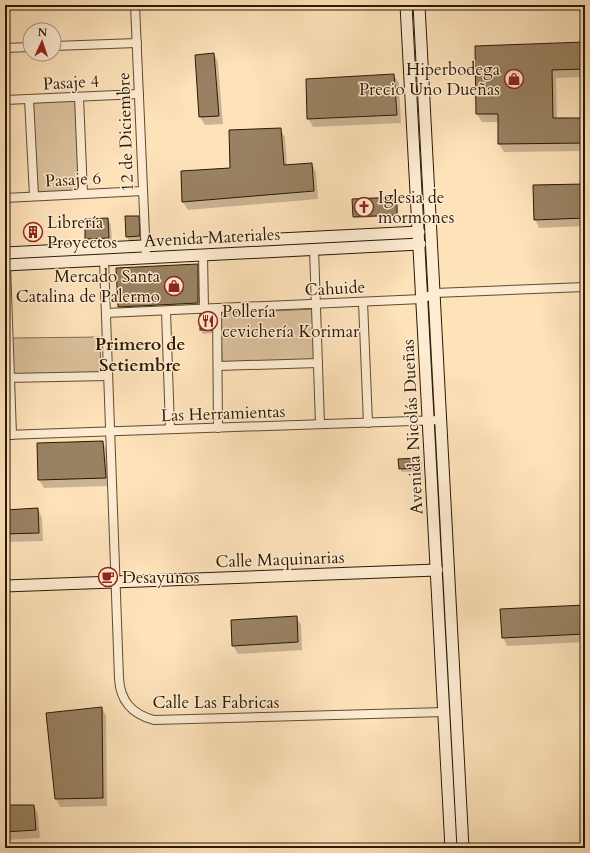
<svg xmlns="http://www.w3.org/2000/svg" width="590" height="853" font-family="Cardo,serif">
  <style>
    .green { fill: #dac09b; stroke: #836c4e }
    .shadow { fill: #0003 }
    .building { fill: #998262; stroke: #2c1902 }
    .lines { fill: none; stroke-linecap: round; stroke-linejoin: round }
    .street-casing { stroke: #604b30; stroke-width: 10 }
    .secondary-casing { stroke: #2c1902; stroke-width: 13 }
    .street { stroke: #feecd2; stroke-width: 8 }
    .secondary { stroke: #feecd2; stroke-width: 11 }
    .labels { text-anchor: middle; stroke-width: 3; stroke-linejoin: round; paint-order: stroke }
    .poi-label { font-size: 17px; fill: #2c1902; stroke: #feecd2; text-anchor: start }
    .street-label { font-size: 17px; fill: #2c1902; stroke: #feecd2 }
    .neighbourhood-label { font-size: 18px; font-weight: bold; fill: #2c1902; stroke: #feecd2 }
  </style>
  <rect width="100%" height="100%" fill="#fee2ba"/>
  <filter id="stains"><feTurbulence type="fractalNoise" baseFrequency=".005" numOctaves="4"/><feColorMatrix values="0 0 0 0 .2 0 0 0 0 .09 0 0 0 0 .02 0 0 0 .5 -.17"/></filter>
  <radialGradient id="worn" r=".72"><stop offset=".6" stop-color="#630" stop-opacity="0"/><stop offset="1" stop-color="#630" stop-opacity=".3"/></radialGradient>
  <g class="green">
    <path d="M 77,99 L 81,192 L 36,194 L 31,101 Z"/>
    <path d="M 317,309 L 320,362 L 222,363 L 221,313 Z"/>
    <path d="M 100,337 L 101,373 L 13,375 L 12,338 Z"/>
  </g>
  <g class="shadow">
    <path d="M 572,5 L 585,5 L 585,19 L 581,9 L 574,8 Z"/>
    <path d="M 585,43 L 585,77 L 556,78 L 557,119 L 585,119 L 585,151 L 504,152 L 499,144 L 499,122 L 482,122 L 477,114 L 476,47 Z"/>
    <path d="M 214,54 L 218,63 L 223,124 L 205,125 L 200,117 L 196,56 Z"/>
    <path d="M 394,75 L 399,83 L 401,123 L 313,127 L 308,118 Z"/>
    <path d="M 280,129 L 285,137 L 287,166 L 312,164 L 316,172 L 318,199 L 188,210 L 183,202 L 182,172 L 231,169 Z"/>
    <path d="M 585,185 L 585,226 L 539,228 L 535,219 Z"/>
    <path d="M 397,199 L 398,216 L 355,218 L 354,216 Z"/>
    <path d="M 138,217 L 143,225 L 144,244 L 131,245 L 127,237 Z"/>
    <path d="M 108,219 L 111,225 L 112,244 L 90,245 L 86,239 Z"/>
    <path d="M 197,265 L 201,272 L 202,310 L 123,313 L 119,307 Z"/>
    <path d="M 201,315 L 211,315 L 213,319 L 213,333 L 203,334 L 201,330 Z"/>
    <path d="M 102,442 L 107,450 L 110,486 L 44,488 L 39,480 Z"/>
    <path d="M 419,459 L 422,463 L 422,471 L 402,472 L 400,468 Z"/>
    <path d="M 38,509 L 42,518 L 43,541 L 5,542 L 5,511 Z"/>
    <path d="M 585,606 L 585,642 L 507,646 L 503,637 Z"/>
    <path d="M 296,617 L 301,625 L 302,650 L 238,654 L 233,646 Z"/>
    <path d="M 102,708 L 106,716 L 107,806 L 60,807 L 56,799 L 47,714 Z"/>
    <path d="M 5,806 L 34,806 L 38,814 L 40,838 L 5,840 Z"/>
  </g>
  <g class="building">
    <path d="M 585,42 L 585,69 L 552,70 L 553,118 L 585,118 L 585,143 L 498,144 L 498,114 L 476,114 L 475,46 Z"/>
    <path d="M 214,53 L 219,116 L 199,117 L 195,55 Z"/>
    <path d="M 394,74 L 397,115 L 307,119 L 306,79 Z"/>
    <path d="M 281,128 L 284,165 L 312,163 L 314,191 L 182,202 L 181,171 L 230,168 L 229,130 Z"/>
    <path d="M 585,184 L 585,218 L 534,220 L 533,185 Z"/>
    <path d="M 397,197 L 397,215 L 353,217 L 352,199 Z"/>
    <path d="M 125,216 L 139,216 L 140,236 L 126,237 Z"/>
    <path d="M 108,218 L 109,238 L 85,239 L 85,219 Z"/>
    <path d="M 198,264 L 198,303 L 118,307 L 116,268 Z"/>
    <rect x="200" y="314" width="12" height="16"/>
    <path d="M 103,441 L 106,478 L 38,480 L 37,443 Z"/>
    <path d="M 420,458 L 420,468 L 399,469 L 398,459 Z"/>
    <path d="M 38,508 L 39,533 L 5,534 L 5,510 Z"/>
    <path d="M 585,605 L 585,634 L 502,638 L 500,609 Z"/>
    <path d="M 297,616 L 298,642 L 232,646 L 231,620 Z"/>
    <path d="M 102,707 L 103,798 L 55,799 L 46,713 Z"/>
    <path d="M 5,805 L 34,805 L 36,830 L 5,832 Z"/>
  </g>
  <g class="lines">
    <defs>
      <g id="street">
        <path d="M 135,5 L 146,258"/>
        <path d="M 54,46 L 137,43"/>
        <path d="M 5,48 L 30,47"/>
        <path d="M 79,97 L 83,194"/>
        <path d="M 29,99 L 34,196"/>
        <path d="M 5,100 L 139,94"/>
        <path d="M 5,198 L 143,191"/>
        <path d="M 314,249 L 320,424"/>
        <path d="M 203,255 L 204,309"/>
        <path d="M 104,260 L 119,678 C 120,701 132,714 154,720 L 444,712"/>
        <path d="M 6,265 L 12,435"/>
        <path d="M 363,302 L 368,423"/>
        <path d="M 217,308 L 218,428"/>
        <path d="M 166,311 L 170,429"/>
        <path d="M 106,313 L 422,299 L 435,293 L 585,287"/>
        <path d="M 218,366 L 318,363"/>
        <path d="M 6,378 L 108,376"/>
        <path d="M 5,435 L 441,420"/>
      </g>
      <g id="secondary">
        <path d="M 406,5 L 451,848"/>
        <path d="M 419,5 L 463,848"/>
        <path d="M 5,253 L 419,232"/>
        <path d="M 5,265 L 420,244"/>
        <path d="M 5,586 L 437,570"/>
      </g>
    </defs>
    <use href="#street" class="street-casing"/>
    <use href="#secondary" class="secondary-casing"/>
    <use href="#street" class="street"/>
    <use href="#secondary" class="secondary"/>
  </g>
  <defs>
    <symbol id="shop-ring" viewBox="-11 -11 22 22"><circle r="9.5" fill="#feecd2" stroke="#8f2418" stroke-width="1.5"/><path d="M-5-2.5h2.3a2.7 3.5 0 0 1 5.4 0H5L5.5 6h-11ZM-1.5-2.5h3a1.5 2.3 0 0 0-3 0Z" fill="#8f2418"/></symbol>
    <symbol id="church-ring" viewBox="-11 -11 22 22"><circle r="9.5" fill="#feecd2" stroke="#8f2418" stroke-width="1.5"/><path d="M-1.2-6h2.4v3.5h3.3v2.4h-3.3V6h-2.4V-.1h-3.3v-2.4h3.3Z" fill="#8f2418"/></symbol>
    <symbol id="building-ring" viewBox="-11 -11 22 22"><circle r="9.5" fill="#feecd2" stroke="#8f2418" stroke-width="1.5"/><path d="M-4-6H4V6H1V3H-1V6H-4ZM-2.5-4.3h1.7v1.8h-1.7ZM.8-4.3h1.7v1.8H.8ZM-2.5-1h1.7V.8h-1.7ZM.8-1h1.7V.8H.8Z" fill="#8f2418"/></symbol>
    <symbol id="restaurant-ring" viewBox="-11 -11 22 22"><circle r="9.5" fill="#feecd2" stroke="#8f2418" stroke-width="1.5"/><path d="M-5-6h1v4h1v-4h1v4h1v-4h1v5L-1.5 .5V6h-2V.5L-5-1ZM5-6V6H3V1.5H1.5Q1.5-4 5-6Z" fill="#8f2418"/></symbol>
    <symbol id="cafe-ring" viewBox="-11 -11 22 22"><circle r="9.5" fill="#feecd2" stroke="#8f2418" stroke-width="1.5"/><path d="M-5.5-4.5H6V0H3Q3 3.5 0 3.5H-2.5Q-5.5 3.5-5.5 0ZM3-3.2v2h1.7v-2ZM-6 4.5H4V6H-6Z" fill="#8f2418"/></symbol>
  </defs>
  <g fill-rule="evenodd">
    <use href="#shop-ring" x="503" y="68" width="22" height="22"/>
    <use href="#church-ring" x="353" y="196" width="22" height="22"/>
    <use href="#building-ring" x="22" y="221" width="22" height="22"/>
    <use href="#shop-ring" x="163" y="275" width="22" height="22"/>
    <use href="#restaurant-ring" x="197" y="310" width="22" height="22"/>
    <use href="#cafe-ring" x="97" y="566" width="22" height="22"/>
  </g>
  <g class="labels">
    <g class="poi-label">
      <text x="500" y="75" text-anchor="end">Hiperbodega<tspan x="500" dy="20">Precio Uno Dueñas</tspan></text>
      <text x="378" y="203">Iglesia de<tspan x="378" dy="20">mormones</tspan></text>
      <text x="47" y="228">Librería<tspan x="47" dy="20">Proyectos</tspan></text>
      <text x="160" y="282" text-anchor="end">Mercado Santa<tspan x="160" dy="20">Catalina de Palermo</tspan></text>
      <text x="222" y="317">Pollería<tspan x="222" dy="20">cevichería Korimar</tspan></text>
      <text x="122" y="583">Desayunos</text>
    </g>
    <g class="street-label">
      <text transform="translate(71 82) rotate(-3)" y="6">Pasaje 4</text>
      <text transform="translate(125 132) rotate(-92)" y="6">12 de Diciembre</text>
      <text transform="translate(73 179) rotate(-3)" y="6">Pasaje 6</text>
      <text transform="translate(212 237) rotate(-3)" y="6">Avenida Materiales</text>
      <text transform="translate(335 288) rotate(-3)" y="6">Cahuide</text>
      <text transform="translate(223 413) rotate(-2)" y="6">Las Herramientas</text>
      <text transform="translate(412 427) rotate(-93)" y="6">Avenida Nicolás Dueñas</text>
      <text transform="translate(280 559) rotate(-2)" y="6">Calle Maquinarias</text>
      <text x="216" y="708">Calle Las Fabricas</text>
    </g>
    <g class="neighbourhood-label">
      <text x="140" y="350">Primero de<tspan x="140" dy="21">Setiembre</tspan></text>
    </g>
  </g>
  <rect width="590" height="853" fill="none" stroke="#fee2ba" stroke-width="20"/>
  <rect x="6" y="6" width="578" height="841" fill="none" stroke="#2c1902" stroke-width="2"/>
  <rect x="10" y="10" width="570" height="833" fill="none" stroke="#2c1902"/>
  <g transform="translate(42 42) rotate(3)"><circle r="19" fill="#feecd2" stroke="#aa987f"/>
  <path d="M0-3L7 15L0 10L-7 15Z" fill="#8f2418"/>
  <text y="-6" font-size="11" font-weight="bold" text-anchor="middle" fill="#2c1902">N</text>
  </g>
  <rect width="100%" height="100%" filter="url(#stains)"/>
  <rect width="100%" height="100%" fill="url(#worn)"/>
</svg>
